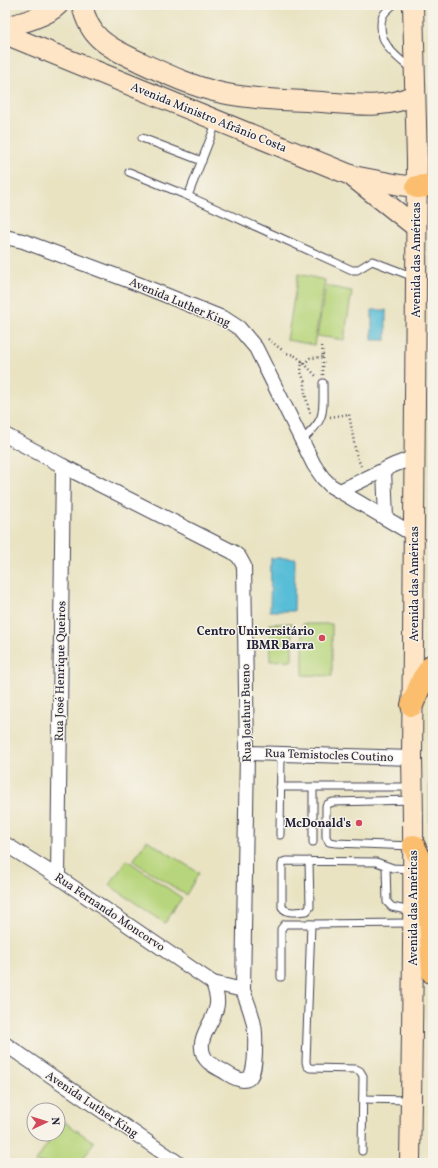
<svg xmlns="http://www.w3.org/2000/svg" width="438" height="1168" font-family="Vollkorn,serif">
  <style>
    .green { fill: #b7d57c; stroke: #6c7c5c }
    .water { fill: #59bdd7; stroke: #3e7089 }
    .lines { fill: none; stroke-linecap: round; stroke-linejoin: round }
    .lane-casing { stroke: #403f4f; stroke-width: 9 }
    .street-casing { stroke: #403f4f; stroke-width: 16 }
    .secondary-casing { stroke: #403f4f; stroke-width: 22 }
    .highway-casing { stroke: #403f4f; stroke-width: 24 }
    .path { stroke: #403f4f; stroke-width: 2.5; stroke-dasharray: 1 3; stroke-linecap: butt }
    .lane { stroke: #fff; stroke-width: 7 }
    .street { stroke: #fff; stroke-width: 14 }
    .secondary { stroke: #fde5c5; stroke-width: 20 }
    .highway { stroke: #fbbe6e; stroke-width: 22 }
    .poi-dot { fill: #d1495b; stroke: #f7f3e8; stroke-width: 1.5 }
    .labels { text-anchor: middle; stroke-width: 3; stroke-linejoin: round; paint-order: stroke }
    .street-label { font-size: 12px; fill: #22223b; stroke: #f7f3e8 }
    .poi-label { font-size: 12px; font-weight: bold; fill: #22223b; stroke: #f7f3e8; text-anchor: end }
  </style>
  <rect width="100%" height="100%" fill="#f7f3e8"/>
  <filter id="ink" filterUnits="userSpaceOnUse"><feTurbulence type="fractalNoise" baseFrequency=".025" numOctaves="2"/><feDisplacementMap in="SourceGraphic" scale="8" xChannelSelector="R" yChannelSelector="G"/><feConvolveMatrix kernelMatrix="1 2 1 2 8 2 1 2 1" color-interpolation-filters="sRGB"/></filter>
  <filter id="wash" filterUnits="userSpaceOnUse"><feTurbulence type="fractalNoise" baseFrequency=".012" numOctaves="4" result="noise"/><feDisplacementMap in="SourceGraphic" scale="16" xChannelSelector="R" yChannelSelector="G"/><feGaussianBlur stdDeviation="0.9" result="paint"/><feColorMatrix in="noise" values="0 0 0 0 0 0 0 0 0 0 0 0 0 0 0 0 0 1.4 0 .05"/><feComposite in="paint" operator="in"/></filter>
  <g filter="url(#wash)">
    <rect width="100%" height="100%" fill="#e9e3c2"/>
    <g class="green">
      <path d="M 298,274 L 325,280 L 314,345 L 287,340 Z"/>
      <path d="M 326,286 L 352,291 L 344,340 L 317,336 Z"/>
      <path d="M 292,623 L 292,660 L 270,661 L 269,624 Z"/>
      <path d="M 303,624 L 332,624 L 332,676 L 303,675 Z"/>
      <path d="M 433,681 L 433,918 C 428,842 429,765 432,689 Z"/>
      <path d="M 147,840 L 199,873 L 186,895 L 133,861 Z"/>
      <path d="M 127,860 L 182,898 L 165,923 L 109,885 Z"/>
      <path d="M 63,1121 L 94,1142 L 80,1163 L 35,1163 L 54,1134 L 58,1134 L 58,1128 Z"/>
    </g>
    <g class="water">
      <rect x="372" y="310" width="14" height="30"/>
      <path d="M 271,558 L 295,558 L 294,611 L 270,611 Z"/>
    </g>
  </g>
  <g filter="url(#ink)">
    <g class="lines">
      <defs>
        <g id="lane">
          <path d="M 393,5 C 390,8 386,11 384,14 C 382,17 381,23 381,26 C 381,46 397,57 411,69"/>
          <path d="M 142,138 L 202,161"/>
          <path d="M 129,172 L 188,196 L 352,270 L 357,270 L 372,261 L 414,277"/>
          <path d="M 188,196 L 217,121"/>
          <path d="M 302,440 C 326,419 323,414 323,383"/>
          <path d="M 280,787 L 412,787"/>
          <path d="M 313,787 L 313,842"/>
          <path d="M 412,800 L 333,802 L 328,804 L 326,806 L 326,837 L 329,842 L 336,843 L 412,846"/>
          <path d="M 280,835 L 281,754"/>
          <path d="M 309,861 L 310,907 L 307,911 C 299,911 287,915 282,907 L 282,865 L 283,862 L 286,861 L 376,862 L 393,868 L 411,869"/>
          <path d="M 386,866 L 387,902 L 392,907 L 411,911"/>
          <path d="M 281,977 L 281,929 L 285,924 L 311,924"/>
          <path d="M 363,1099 L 409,1100"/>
          <path d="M 362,1151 L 363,1076 L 360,1071 L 356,1069 L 310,1068 L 307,1066 L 306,1062 L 311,924 L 411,923"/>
        </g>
        <g id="street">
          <path d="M 5,237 L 23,241 L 138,284 L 225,319 L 239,328 L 256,348 L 314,465 L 323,478 L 331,486 L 414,535"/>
          <path d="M 5,435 L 63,466 L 233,552 L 239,557 L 244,566 L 247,753 L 243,990 C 247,1002 252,1013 254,1025 C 256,1035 255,1044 255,1053 C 254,1073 252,1089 228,1074 C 221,1069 207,1064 204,1056 C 195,1037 216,1021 217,1004 C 218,997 215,989 213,983"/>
          <path d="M 384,470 L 386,518"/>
          <path d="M 340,491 L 394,465 L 415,457"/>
          <path d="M 247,753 L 412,758"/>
          <path d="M 5,844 L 58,877 L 213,983 L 243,990"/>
          <path d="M 58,877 L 63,466"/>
          <path d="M 5,1044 L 178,1163"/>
        </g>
        <g id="secondary">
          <path d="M 82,5 C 85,18 90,30 100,39 C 112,50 126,55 140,62 C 166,74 194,87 222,93 C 255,100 289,100 322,102 C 352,104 388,110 415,94"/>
          <path d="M 5,27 C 21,23 46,17 58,5"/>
          <path d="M 5,34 L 353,176 L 400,185 L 417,187"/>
          <path d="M 354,178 L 416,227"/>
          <path d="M 410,1163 C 412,1028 415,893 412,758 L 417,161 L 413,5"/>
        </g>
        <g id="highway">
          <path d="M 417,187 L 433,185"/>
          <path d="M 412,705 L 423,679 L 433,665"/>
          <path d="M 414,846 L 425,869 L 428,882 L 433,973"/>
        </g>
      </defs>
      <use href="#lane" class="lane-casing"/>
      <use href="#street" class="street-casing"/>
      <use href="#secondary" class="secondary-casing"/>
      <use href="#highway" class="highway-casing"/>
      <g class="path">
        <path d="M 268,339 L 286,353 L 294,355 L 302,361 L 317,377"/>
        <path d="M 322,346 L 323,357 L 323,375"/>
        <path d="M 302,361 L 301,372 L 305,383 L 305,394 L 310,413 L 311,415"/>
        <path d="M 304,364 L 310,358 L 323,357"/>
        <path d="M 330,417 L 349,414 L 356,454 L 361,466"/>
      </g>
      <use href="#lane" class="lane"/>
      <use href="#street" class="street"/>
      <use href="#secondary" class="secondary"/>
      <use href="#highway" class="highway"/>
    </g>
  </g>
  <g class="poi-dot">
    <circle cx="322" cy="638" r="4"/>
    <circle cx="359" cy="823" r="4"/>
  </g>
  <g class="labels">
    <g class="street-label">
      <text transform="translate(209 117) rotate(22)" y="4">Avenida Ministro Afrânio Costa</text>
      <text transform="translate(416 260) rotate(-90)" y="4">Avenida das Américas</text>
      <text transform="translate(180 302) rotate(23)" y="4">Avenida Luther King</text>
      <text transform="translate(414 584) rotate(-90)" y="4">Avenida das Américas</text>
      <text transform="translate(60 671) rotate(-89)" y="4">Rua José Henrique Queiros</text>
      <text transform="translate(246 713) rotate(-91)" y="4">Rua Joathur Bueno</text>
      <text transform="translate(329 755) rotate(2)" y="4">Rua Temistocles Coutino</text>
      <text transform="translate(413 908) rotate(-90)" y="4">Avenida das Américas</text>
      <text transform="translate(110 912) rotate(34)" y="4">Rua Fernando Moncorvo</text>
      <text transform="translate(92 1104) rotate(34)" y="4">Avenida Luther King</text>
    </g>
    <g class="poi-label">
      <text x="314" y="635">Centro Universitário<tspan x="314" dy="14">IBMR Barra</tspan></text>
      <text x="351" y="827">McDonald's</text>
    </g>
  </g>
  <rect width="438" height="1168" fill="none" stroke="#f7f3e8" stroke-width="20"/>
  <g transform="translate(46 1122) rotate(86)"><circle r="19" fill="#f7f3e8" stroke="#a29fa3"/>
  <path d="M0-3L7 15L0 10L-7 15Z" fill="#d1495b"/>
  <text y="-6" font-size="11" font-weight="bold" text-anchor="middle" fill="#22223b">N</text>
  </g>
</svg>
